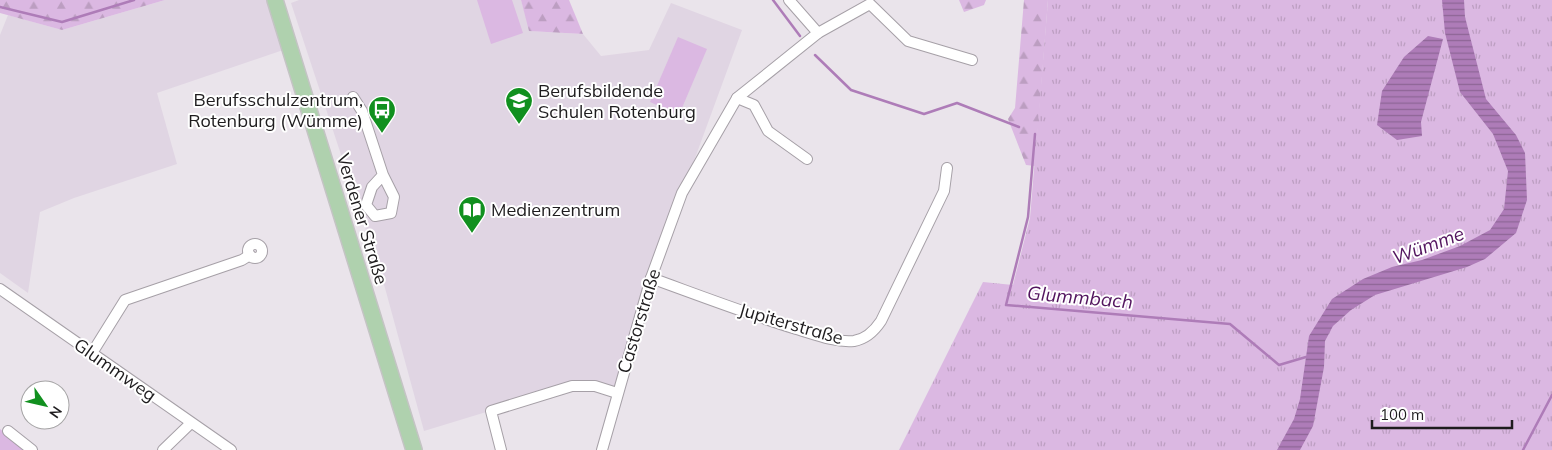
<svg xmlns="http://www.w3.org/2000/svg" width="1552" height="450" font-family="Mulish,sans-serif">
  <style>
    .built { fill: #e0d5e3 }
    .grass { fill: #dbb8e2 }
    .forest { fill: url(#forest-firs) }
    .park { fill: url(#park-tufts) }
    .water { fill: url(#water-rules) }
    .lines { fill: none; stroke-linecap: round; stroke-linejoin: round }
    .stream { stroke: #ae7cb8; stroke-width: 2.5 }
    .minor-casing { stroke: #a6a0a7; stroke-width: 12 }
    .primary-casing { stroke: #c4c4c4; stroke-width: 18 }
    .minor { stroke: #fff; stroke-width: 10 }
    .primary { stroke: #afd1ae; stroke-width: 15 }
    .labels { text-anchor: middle; stroke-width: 4; stroke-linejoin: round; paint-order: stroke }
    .poi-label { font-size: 18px; fill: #1e1c1e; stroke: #fff; text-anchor: start }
    .street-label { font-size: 18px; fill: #1e1c1e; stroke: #fff }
    .water-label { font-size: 19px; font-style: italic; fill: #53155f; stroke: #fff }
  </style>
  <defs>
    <pattern id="forest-firs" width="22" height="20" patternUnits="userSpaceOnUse" patternTransform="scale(1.25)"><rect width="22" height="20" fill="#dbb8e2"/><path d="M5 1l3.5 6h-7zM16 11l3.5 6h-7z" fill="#bc9ec1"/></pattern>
    <pattern id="park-tufts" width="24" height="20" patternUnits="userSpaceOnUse" patternTransform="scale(1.25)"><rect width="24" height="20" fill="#dbb8e2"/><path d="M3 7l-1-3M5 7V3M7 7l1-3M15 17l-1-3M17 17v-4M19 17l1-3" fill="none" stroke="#bc9ec1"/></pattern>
    <pattern id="water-rules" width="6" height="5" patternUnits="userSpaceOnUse" patternTransform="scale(1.25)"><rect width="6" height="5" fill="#ae7cb8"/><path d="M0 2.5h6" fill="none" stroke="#8d6595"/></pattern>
  </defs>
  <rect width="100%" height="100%" fill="#eae4eb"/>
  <g class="built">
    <path d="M 165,0 L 275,0 L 289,48 L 157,93 L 177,164 L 74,198 L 40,212 L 28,293 L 0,273 L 0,35 L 8,15 L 62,30 Z"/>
    <path d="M 299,0 L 521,0 L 530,31 L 583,34 L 601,56 L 649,50 L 671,3 L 742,30 L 651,278 L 617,393 L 572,386 L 424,431 L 385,288 L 291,3 Z"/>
  </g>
  <g class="grass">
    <path d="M 477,0 L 512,0 L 523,33 L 491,44 Z"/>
    <path d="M 678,37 L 707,49 L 679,115 L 650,102 Z"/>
  </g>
  <g class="forest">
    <path d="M 0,0 L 165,0 L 62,30 L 0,13 Z"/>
    <path d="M 521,0 L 569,0 L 583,34 L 529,31 Z"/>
    <path d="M 959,0 L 986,0 L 984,5 L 964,12 Z"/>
    <path d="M 1024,0 L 1048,0 L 1035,166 L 1026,165 L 1008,119 L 1015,108 Z"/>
  </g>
  <g class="park">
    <path d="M 1048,0 L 1552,0 L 1552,450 L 899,450 L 983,282 L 1013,285 L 1030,218 Z"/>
    <path d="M 0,429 L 25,449 L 24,450 L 0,450 Z"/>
  </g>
  <g class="water">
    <path d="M 1442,0 L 1464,0 L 1465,17 L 1486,99 L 1516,135 L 1525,153 L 1527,200 L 1516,233 L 1485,259 L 1467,267 L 1375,295 L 1351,310 L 1333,326 L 1325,341 L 1324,367 L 1313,426 L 1300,450 L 1277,450 L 1294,419 L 1300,399 L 1309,336 L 1332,299 L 1363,279 L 1392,267 L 1422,260 L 1460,246 L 1490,230 L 1504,209 L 1508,171 L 1493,134 L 1460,92 L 1445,33 Z"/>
    <path d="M 1428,36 L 1443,39 L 1421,122 L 1422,136 L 1397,140 L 1377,125 L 1382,91 L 1404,57 Z"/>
  </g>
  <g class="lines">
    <g class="stream">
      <path d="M 773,0 L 800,36"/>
      <path d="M 0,7 L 62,22 L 134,0"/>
      <path d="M 815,55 L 851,90 L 924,114 L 957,103 L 1019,127"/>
      <path d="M 1035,134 L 1028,217 L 1006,305 L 1230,324 L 1279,365 L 1306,357"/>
      <path d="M 1523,450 L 1552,395"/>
    </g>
    <defs>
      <g id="minor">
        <path d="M 789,0 L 818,33"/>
        <path d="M 353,97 L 362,111 L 383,175 L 394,197 L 391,213 L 375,216 L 366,205 L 372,187 L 383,175"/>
        <path d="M 737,98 L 754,105 L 768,131 L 807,159"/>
        <circle cx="255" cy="251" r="7"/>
        <path d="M 651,278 C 698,295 745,313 793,328 C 811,333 835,343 854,341 C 866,339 875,330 881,321 L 944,191 L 947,168"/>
        <path d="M 0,289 L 231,450"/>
        <path d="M 92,353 L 125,300 L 242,260 L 250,255"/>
        <path d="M 8,431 L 32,450"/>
        <path d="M 163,450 L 191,423"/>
        <path d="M 501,450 L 491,411 L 572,386 L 595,386 L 617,393"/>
        <path d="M 602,450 L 651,278 L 682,193 L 737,98 L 818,33 L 870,4 L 908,41 L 972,60"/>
      </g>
      <path id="primary" d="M 275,0 L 414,450"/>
    </defs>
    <use href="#minor" class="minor-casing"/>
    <use href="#primary" class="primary-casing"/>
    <use href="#minor" class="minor"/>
    <use href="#primary" class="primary"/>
  </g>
  <defs>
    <symbol id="school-pin" viewBox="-11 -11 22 30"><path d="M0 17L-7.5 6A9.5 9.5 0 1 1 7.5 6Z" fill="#11901f" stroke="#fff"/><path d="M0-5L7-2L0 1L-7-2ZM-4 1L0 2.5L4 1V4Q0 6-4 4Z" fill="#fff"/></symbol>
    <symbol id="bus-pin" viewBox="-11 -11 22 30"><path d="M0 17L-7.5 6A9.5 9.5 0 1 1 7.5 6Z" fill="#11901f" stroke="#fff"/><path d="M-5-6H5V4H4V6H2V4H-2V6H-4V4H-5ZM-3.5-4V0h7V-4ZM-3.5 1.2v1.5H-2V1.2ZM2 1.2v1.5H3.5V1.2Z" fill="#fff"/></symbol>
    <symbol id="library-pin" viewBox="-11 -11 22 30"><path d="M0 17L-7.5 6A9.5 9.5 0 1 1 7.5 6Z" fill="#11901f" stroke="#fff"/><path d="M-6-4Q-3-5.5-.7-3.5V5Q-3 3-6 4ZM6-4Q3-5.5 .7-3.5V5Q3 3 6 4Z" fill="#fff"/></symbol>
  </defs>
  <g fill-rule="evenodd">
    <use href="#school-pin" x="503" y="85" width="32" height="43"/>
    <use href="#bus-pin" x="366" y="94" width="32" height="43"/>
    <use href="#library-pin" x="456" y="194" width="32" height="43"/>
  </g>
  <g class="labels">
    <g class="poi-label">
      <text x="538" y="97">Berufsbildende<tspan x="538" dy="21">Schulen Rotenburg</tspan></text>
      <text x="363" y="106" text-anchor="end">Berufsschulzentrum,<tspan x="363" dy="21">Rotenburg (Wümme)</tspan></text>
      <text x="491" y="216">Medienzentrum</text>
    </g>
    <g class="street-label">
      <text transform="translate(362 219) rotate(73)" y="6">Verdener Straße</text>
      <text transform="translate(639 321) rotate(-73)" y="6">Castorstraße</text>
      <text transform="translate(791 324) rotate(16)" y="6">Jupiterstraße</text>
      <text transform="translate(115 370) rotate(35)" y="6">Glummweg</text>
    </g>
    <g class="water-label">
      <text transform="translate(1428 245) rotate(-20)" y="7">Wümme</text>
      <text transform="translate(1080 297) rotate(5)" y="7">Glummbach</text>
    </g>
  </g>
  <g transform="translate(45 405) rotate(124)"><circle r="24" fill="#ffffff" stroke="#a5a4a5"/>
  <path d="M0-4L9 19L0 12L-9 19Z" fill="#11901f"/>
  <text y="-8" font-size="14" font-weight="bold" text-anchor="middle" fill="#1e1c1e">N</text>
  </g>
  <path d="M1372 420v8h140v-8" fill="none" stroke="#1e1c1e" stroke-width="2.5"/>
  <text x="1380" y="420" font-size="15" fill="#1e1c1e" stroke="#ffffff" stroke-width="4" paint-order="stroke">100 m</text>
</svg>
